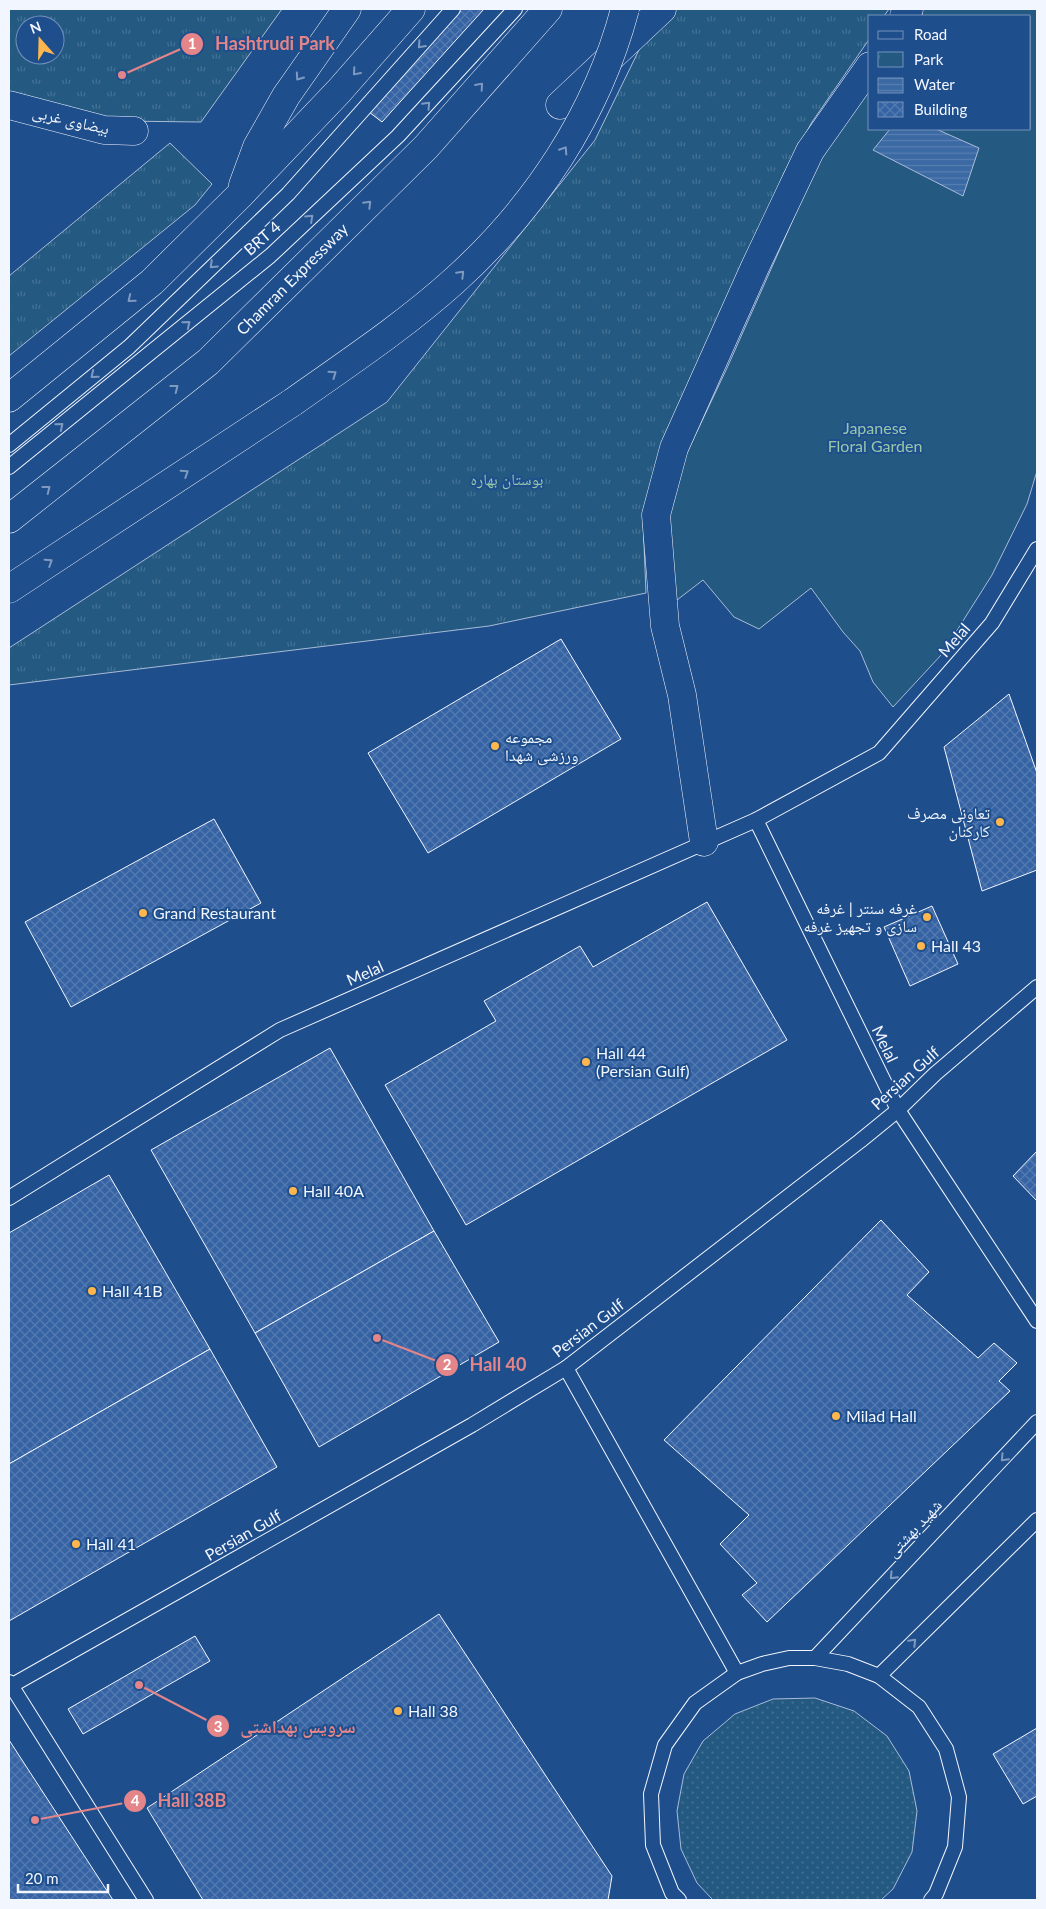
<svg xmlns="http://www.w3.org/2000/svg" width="1046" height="1909" font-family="Lato,'Noto Naskh Arabic',sans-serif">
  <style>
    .grass { fill: url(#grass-dots); stroke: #a8bbd7 }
    .park { fill: url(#park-tufts); stroke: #a8bbd7; fill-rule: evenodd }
    .garden { fill: #245a82; stroke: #a8bbd7 }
    .water { fill: url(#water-rules); stroke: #a8bbd7 }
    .building { fill: url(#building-cross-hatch); stroke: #f2f6ff }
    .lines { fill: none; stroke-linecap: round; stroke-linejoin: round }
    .lane-casing { stroke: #f2f6ff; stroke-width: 16 }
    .street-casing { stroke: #f2f6ff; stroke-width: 29 }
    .highway-casing { stroke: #f2f6ff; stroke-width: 29 }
    .lane { stroke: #1f4e8c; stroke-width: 14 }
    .street { stroke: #1f4e8c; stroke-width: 28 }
    .highway { stroke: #1f4e8c; stroke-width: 28 }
    .highway-bridge-casing { stroke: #f2f6ff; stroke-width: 29; stroke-linecap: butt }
    .highway-bridge { stroke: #1f4e8c; stroke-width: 28 }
    .oneway { stroke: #7e9ac0 }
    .poi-dot { fill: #ffb74d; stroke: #1f4e8c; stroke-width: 2 }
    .labels { text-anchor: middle; stroke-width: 4; stroke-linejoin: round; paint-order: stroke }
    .street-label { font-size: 16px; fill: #f2f6ff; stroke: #1f4e8c }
    .park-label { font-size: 16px; fill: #97c8a6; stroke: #1f4e8c }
    .poi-label { font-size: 16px; fill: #f2f6ff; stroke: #1f4e8c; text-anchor: start }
    .leader { fill: none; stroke: #e38589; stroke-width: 2 }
    .callout-dot { fill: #e38589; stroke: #1f4e8c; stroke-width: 2 }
    .mark-label { font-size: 15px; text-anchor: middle; font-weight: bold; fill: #fff }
    .callout-label { font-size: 18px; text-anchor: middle; font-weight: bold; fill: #e38589; stroke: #1f4e8c; stroke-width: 4; stroke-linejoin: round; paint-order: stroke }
  </style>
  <defs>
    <pattern id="grass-dots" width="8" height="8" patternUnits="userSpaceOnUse" patternTransform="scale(1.25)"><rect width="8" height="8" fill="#245a82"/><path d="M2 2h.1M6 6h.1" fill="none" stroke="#447295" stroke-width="1.8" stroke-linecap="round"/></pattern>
    <pattern id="park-tufts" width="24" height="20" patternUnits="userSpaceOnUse" patternTransform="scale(1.25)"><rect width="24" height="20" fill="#245a82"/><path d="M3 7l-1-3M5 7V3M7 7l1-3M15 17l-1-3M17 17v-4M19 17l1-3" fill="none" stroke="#447295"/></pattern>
    <pattern id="water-rules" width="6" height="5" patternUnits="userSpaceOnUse" patternTransform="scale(1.25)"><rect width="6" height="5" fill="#3b69a3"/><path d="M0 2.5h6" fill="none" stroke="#587fb1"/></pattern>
    <pattern id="building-cross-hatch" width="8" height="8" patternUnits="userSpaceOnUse" patternTransform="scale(1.25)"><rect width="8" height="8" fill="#3563a3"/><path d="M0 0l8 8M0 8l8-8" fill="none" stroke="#537ab1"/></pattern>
  </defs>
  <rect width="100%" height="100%" fill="#1f4e8c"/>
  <path class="grass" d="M 815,1698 L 854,1711 L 887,1736 L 909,1771 L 917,1811 L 912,1852 L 893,1889 L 881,1900 L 713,1900 L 697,1883 L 681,1849 L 677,1811 L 684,1774 L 703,1741 L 735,1714 L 773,1699 Z"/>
  <g class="park">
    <path d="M 9,9 L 282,9 L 201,122 L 119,121 L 9,94 ZM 25,25 L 55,25 L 55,55 L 25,55 Z"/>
    <path d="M 659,9 L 889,9 L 884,16 L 870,16 L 870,38 L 812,122 L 784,173 L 649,491 L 643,520 L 646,593 L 489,626 L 9,685 L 9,648 L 387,402 L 595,140 Z"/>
    <path d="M 170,143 L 212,184 L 195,205 L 9,356 L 9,276 Z"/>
  </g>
  <path class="garden" d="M 921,9 L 1037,9 L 1037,471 L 1027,504 L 992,575 L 942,654 L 893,707 L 873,682 L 860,651 L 843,632 L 811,588 L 759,629 L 734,617 L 703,580 L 677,600 L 655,573 L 666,497 L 727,368 L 824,150 L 870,83 L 870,129 L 1030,129 L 1030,16 L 916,16 Z"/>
  <path class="water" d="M 890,129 L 936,129 L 979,148 L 963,196 L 873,150 Z"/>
  <g class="building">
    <path d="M 460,9 L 484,9 L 382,122 L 369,112 Z"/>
    <path d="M 561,639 L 621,739 L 428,853 L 368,753 Z"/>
    <path d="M 1009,694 L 1037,773 L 1037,870 L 982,891 L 944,747 Z"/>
    <path d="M 214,819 L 261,903 L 71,1007 L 25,922 Z"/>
    <path d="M 707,902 L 787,1040 L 466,1225 L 385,1085 L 496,1021 L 484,1001 L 580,946 L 593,967 Z"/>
    <path d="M 932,906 L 958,964 L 910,986 L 884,927 Z"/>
    <path d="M 330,1048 L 434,1231 L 255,1333 L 151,1150 Z"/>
    <path d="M 1037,1151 L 1037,1201 L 1013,1176 Z"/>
    <path d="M 109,1175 L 210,1349 L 9,1464 L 9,1233 Z"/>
    <path d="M 881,1220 L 929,1272 L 907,1295 L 978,1358 L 994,1343 L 1017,1363 L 999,1381 L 1010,1391 L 767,1622 L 742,1595 L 757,1583 L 720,1544 L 749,1515 L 664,1440 Z"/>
    <path d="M 434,1231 L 499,1342 L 319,1447 L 255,1333 Z"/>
    <path d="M 210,1349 L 277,1467 L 9,1621 L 9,1464 Z"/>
    <path d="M 439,1614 L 612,1876 L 608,1900 L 203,1900 L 147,1808 Z"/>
    <path d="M 195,1636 L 210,1661 L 83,1734 L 68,1709 Z"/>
    <path d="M 1037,1728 L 1037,1796 L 1023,1804 L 993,1754 Z"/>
    <path d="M 9,1740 L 113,1900 L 9,1900 Z"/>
  </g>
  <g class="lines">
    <defs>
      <g id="lane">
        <path d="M 9,445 L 129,347 L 288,194 L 453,9"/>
        <path d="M 9,467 L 270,256 L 398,136 L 515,9"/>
        <path d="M 756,820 L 898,1110 L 1037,1321"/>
        <path d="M 9,1198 L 280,1030 L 756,820 L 879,753 L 992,623 L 1037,549"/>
        <path d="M 566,1368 L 737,1673"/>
        <path d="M 815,1658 L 1037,1422"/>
        <path d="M 879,1676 L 1037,1520"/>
        <path d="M 9,1682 L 146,1900"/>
        <path d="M 9,1687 L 472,1425 L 566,1368 L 860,1141 L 898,1110 L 935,1074 L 1037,987"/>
        <path d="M 679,1900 L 672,1893 L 653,1845 L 651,1794 L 665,1745 L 695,1703 L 737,1673 L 762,1664 L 789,1658 L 815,1658 L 848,1664 L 879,1676 L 919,1707 L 946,1749 L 959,1797 L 955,1847 L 936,1894 L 931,1900"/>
      </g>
      <g id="street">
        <path d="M 904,16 L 909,9"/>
        <path d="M 9,105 L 104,130 L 134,131"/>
        <path d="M 560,105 L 662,9"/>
        <path d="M 704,842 L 682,695 L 665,626 L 656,515 L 674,448 L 755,267 L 810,151 L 870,66"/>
      </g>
      <g id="highway">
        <path d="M 243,185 L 257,147 L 286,96 L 347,9"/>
        <path d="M 9,398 L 152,282 L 240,195 L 339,91 L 411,9"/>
        <path d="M 9,519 L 208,362 L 426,147 L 548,9"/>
        <path d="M 9,589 L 293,402"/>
      </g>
    </defs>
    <use href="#lane" class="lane-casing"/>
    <use href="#street" class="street-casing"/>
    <use href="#highway" class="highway-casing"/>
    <use href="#lane" class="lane"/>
    <use href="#street" class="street"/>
    <use href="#highway" class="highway"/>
    <defs>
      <path id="highway-bridge" d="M 293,402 C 348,363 404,326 454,281 C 535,208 597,115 625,9"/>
    </defs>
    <use href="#highway-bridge" class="highway-bridge-casing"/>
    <use href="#highway-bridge" class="highway-bridge"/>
  </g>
  <defs><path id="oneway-chevron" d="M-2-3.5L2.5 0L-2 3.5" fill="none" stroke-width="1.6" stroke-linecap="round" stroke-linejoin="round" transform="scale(1.25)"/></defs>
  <g class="oneway">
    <use href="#oneway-chevron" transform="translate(421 45) rotate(132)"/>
    <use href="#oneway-chevron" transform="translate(356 72) rotate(131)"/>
    <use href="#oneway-chevron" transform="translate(299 77) rotate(125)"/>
    <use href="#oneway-chevron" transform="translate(480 86) rotate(-49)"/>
    <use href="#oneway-chevron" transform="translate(427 105) rotate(-47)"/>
    <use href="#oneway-chevron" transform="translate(564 150) rotate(-57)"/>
    <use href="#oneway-chevron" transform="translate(368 204) rotate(-45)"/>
    <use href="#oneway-chevron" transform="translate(310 218) rotate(-43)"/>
    <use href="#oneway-chevron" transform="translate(213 265) rotate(136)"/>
    <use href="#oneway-chevron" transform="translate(461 274) rotate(-45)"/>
    <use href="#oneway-chevron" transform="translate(131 299) rotate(141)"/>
    <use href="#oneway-chevron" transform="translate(187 324) rotate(-39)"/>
    <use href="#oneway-chevron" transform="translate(333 374) rotate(-35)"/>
    <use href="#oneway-chevron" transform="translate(94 375) rotate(141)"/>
    <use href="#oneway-chevron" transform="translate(175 388) rotate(-38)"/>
    <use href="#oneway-chevron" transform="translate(60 426) rotate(-39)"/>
    <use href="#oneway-chevron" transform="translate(185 473) rotate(-33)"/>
    <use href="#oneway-chevron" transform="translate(47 489) rotate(-38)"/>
    <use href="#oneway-chevron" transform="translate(49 562) rotate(-33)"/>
    <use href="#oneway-chevron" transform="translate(1004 1458) rotate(133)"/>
    <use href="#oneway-chevron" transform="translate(893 1576) rotate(133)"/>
    <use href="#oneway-chevron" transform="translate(913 1642) rotate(-45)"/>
  </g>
  <g class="poi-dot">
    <circle cx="495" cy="746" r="5"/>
    <circle cx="1000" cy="822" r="5"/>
    <circle cx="143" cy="913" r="5"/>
    <circle cx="927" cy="917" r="5"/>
    <circle cx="921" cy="946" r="5"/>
    <circle cx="586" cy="1062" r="5"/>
    <circle cx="293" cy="1191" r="5"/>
    <circle cx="92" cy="1291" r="5"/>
    <circle cx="836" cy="1416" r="5"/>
    <circle cx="76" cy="1544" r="5"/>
    <circle cx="398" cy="1711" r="5"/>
  </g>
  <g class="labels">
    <g class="street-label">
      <text transform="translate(71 120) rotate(13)" y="6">بیضاوی غربی</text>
      <text transform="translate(262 238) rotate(-41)" y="6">BRT 4</text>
      <text transform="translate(292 279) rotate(-45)" y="6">Chamran Expressway</text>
      <text transform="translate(954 640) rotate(-49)" y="6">Melal</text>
      <text transform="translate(365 973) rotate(-24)" y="6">Melal</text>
      <text transform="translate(885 1044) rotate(64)" y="6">Melal</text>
      <text transform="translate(905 1078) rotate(-42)" y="6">Persian Gulf</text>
      <text transform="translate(588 1328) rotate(-37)" y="6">Persian Gulf</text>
      <text transform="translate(914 1528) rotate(-47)" y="6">شهید بهشتی</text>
      <text transform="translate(243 1535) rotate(-30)" y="6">Persian Gulf</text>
    </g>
    <g class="park-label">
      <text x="875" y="434">Japanese<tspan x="875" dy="18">Floral Garden</tspan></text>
      <text x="507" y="485">بوستان بهاره</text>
    </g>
    <g class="poi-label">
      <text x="505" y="743">مجموعه<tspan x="505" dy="18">ورزشی شهدا</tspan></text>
      <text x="990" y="819" text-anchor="end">تعاونی مصرف<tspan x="990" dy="18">کارکنان</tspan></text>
      <text x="917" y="914" text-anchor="end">غرفه سنتر | غرفه<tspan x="917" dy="18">سازی و تجهیز غرفه</tspan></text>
      <text x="153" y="919">Grand Restaurant</text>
      <text x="931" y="952">Hall 43</text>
      <text x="596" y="1059">Hall 44<tspan x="596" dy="18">(Persian Gulf)</tspan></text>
      <text x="303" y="1197">Hall 40A</text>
      <text x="102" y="1297">Hall 41B</text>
      <text x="846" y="1422">Milad Hall</text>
      <text x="86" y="1550">Hall 41</text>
      <text x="408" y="1717">Hall 38</text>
    </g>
  </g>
  <path class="leader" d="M122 75L192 44M377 1338L447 1365M139 1685L218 1726M35 1820L135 1801"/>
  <g class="callout-dot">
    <circle cx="122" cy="75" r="5"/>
    <circle cx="377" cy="1338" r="5"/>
    <circle cx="139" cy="1685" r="5"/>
    <circle cx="35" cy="1820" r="5"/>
    <circle cx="192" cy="44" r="12"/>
    <circle cx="447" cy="1365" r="12"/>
    <circle cx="218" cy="1726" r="12"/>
    <circle cx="135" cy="1801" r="12"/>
  </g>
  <g class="mark-label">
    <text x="192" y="49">1</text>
    <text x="447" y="1370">2</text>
    <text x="218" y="1732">3</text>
    <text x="135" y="1806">4</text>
  </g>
  <g class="callout-label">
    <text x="275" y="50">Hashtrudi Park</text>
    <text x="498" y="1371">Hall 40</text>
    <text x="298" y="1733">سرویس بهداشتی</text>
    <text x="192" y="1807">Hall 38B</text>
  </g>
  <rect width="1046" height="1909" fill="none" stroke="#f2f6ff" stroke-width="20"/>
  <rect x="868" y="15" width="162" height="115" fill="#1f4e8c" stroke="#7391ba"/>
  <rect x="878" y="31" width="25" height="8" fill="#1f4e8c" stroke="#7391ba"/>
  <text x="914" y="40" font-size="15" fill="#f2f6ff">Road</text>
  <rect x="878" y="52" width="25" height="15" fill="url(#park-tufts)" stroke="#7391ba"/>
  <text x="914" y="65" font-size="15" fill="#f2f6ff">Park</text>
  <rect x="878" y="78" width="25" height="15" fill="url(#water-rules)" stroke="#7391ba"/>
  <text x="914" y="90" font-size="15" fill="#f2f6ff">Water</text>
  <rect x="878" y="102" width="25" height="15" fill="url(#building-cross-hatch)" stroke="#7391ba"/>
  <text x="914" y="115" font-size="15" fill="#f2f6ff">Building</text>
  <g transform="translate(40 40) rotate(340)"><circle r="24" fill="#1f4e8c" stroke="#7391ba"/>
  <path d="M0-4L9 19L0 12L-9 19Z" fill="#ffb74d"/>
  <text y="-8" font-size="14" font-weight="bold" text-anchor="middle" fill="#f2f6ff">N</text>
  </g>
  <path d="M18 1884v8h90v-8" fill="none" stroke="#f2f6ff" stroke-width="2.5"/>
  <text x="25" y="1884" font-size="15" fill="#f2f6ff" stroke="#1f4e8c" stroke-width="4" paint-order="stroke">20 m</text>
</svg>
